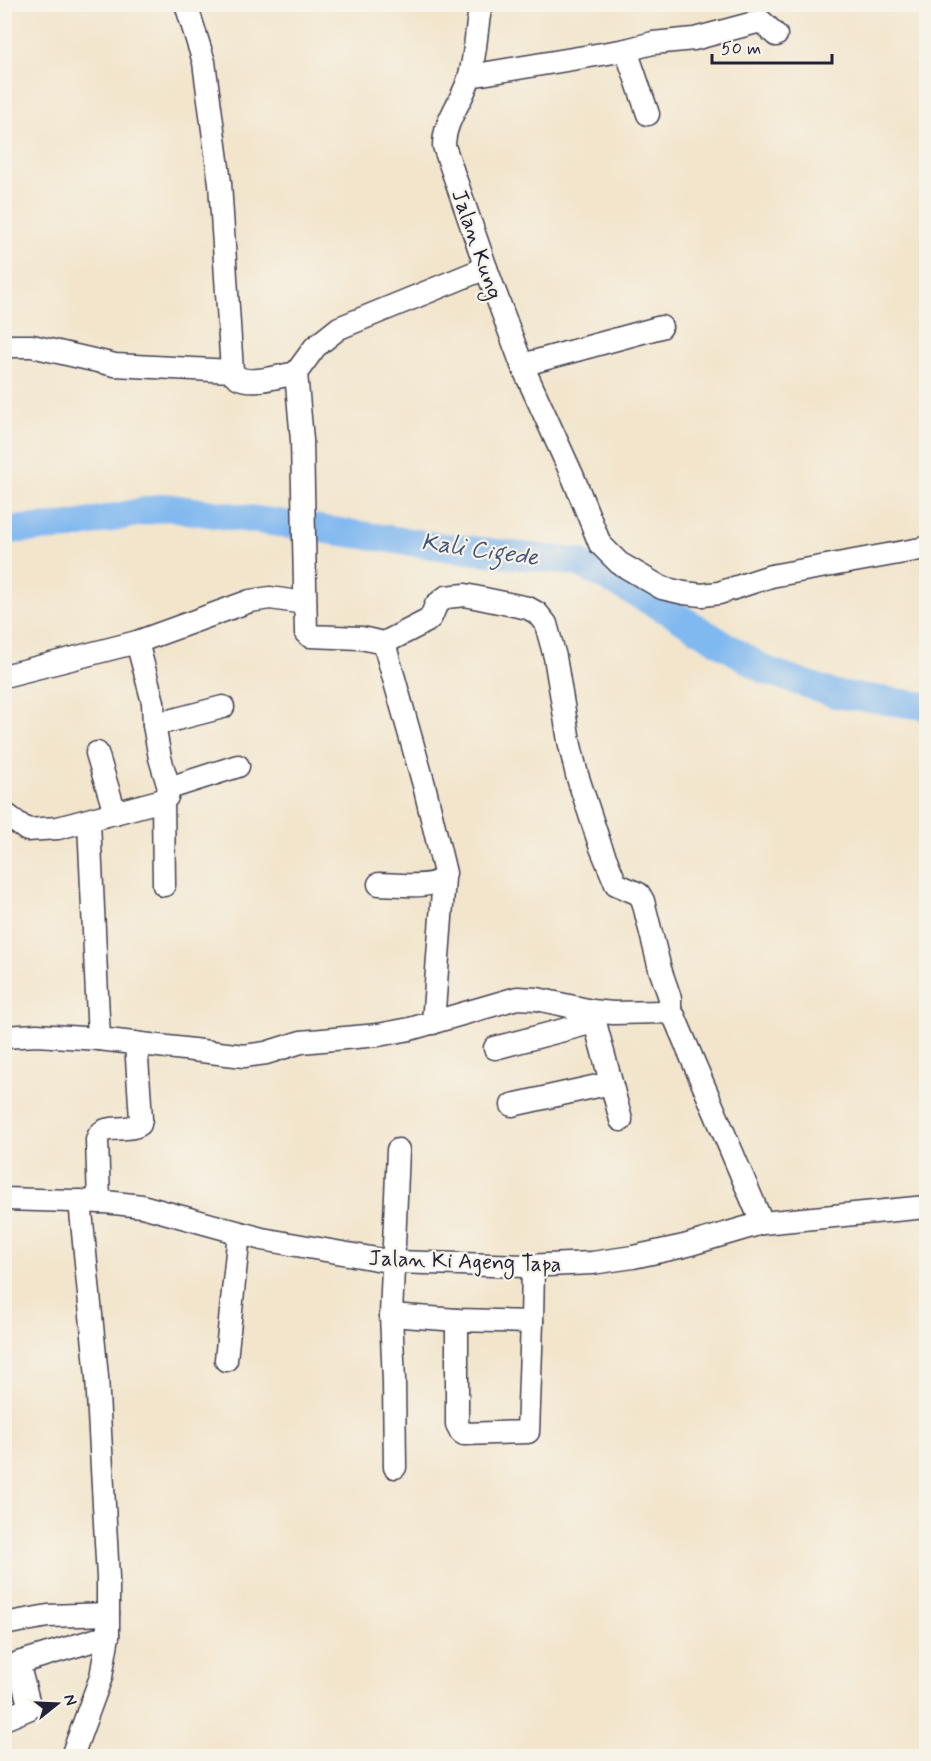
<svg xmlns="http://www.w3.org/2000/svg" width="931" height="1761" font-family="Mynerve,sans-serif">
  <style>
    .lines { fill: none; stroke-linecap: round; stroke-linejoin: round }
    .river { stroke: #80b8f0; stroke-width: 28 }
    .minor-casing { stroke: #413f51; stroke-width: 25 }
    .minor { stroke: #fff; stroke-width: 22 }
    .labels { text-anchor: middle; stroke-width: 4.5; stroke-linejoin: round; paint-order: stroke }
    .street-label { font-size: 22px; fill: #22223b; stroke: #f7f3e8 }
    .water-label { font-size: 24px; font-style: italic; fill: #43567a; stroke: #f7f3e8 }
  </style>
  <rect width="100%" height="100%" fill="#f7f3e8"/>
  <filter id="ink" filterUnits="userSpaceOnUse"><feTurbulence type="fractalNoise" baseFrequency=".0167" numOctaves="2"/><feDisplacementMap in="SourceGraphic" scale="12" xChannelSelector="R" yChannelSelector="G"/><feConvolveMatrix kernelMatrix="1 2 1 2 8 2 1 2 1" color-interpolation-filters="sRGB"/></filter>
  <filter id="wash" filterUnits="userSpaceOnUse"><feTurbulence type="fractalNoise" baseFrequency=".008" numOctaves="4" result="noise"/><feDisplacementMap in="SourceGraphic" scale="24" xChannelSelector="R" yChannelSelector="G"/><feGaussianBlur stdDeviation="1.35" result="paint"/><feColorMatrix in="noise" values="0 0 0 0 0 0 0 0 0 0 0 0 0 0 0 0 0 1.4 0 .05"/><feComposite in="paint" operator="in"/></filter>
  <g filter="url(#wash)">
    <rect width="100%" height="100%" fill="#f2e5cc"/>
    <g class="lines">
      <path class="river" d="M 4,530 L 71,526 L 166,507 L 452,548 L 578,562 L 677,616 L 765,670 L 835,694 L 926,706"/>
    </g>
  </g>
  <g filter="url(#ink)">
    <g class="lines">
      <defs>
        <g id="minor">
          <path d="M 186,4 L 204,62 L 220,183 L 232,371 C 241,389 279,376 296,373"/>
          <path d="M 481,4 C 476,28 476,52 470,75 C 464,100 444,119 444,146 L 486,268 L 522,365 L 573,477 L 600,544 L 619,563 L 662,588 L 684,593 L 702,595 L 719,593 L 771,576 L 926,548"/>
          <path d="M 626,50 L 653,43 L 694,39 L 761,21 L 776,35"/>
          <path d="M 470,76 L 626,50 L 648,114"/>
          <path d="M 486,268 L 339,328 L 315,347 L 296,373 L 302,440 L 306,633 L 310,636 L 361,638 L 384,643 L 427,621 L 431,617 L 436,605 L 446,597 L 465,595 L 528,608 L 537,613 L 546,624 L 555,657 L 569,741 L 577,775 L 600,845 L 616,884 L 639,894 L 643,901 L 660,969 L 670,998 L 670,1013"/>
          <path d="M 4,346 L 32,346 L 115,365 L 232,371"/>
          <path d="M 522,365 L 661,327"/>
          <path d="M 137,642 L 153,702 L 154,725 L 160,758 L 169,788"/>
          <path d="M 4,676 L 137,642 L 250,601 L 270,598 L 305,603"/>
          <path d="M 154,725 L 223,707"/>
          <path d="M 97,753 L 115,813"/>
          <path d="M 163,800 L 164,885"/>
          <path d="M 4,813 L 27,830 L 58,828 L 163,800 L 167,797 L 169,788 L 238,766"/>
          <path d="M 89,822 L 99,1039"/>
          <path d="M 379,884 C 395,884 440,891 445,873 L 424,785 L 384,643"/>
          <path d="M 592,1011 L 621,1120"/>
          <path d="M 433,1023 L 444,878"/>
          <path d="M 4,1037 L 37,1035 L 99,1039 L 244,1056 L 266,1053 L 301,1042 L 378,1035 L 410,1029 L 517,998 L 537,999 L 592,1011 L 613,1013 L 664,1012 L 674,1016 L 762,1223"/>
          <path d="M 495,1048 L 594,1022"/>
          <path d="M 512,1105 L 611,1083"/>
          <path d="M 4,1199 L 105,1202 L 142,1206 L 262,1239 L 394,1262 L 525,1266 L 592,1263 L 633,1257 L 684,1246 L 762,1223 L 926,1207"/>
          <path d="M 99,1202 L 97,1140 C 102,1121 125,1134 140,1124 L 141,1119 L 136,1043"/>
          <path d="M 391,1315 L 457,1320 L 532,1322 L 533,1266"/>
          <path d="M 457,1320 L 457,1424 L 461,1432 L 464,1434 L 528,1432 L 532,1322"/>
          <path d="M 226,1360 L 239,1233"/>
          <path d="M 395,1467 L 394,1381 L 391,1315 L 398,1150"/>
          <path d="M 4,1624 L 48,1616 L 108,1614"/>
          <path d="M 4,1719 L 30,1708 L 18,1663 L 108,1636"/>
          <path d="M 72,1756 L 101,1677 L 108,1636 L 108,1578 L 97,1377 L 80,1201"/>
        </g>
      </defs>
      <use href="#minor" class="minor-casing"/>
      <use href="#minor" class="minor"/>
    </g>
  </g>
  <g class="labels">
    <g class="street-label">
      <text transform="translate(478 244) rotate(71)" y="8">Jalan Kung</text>
      <text transform="translate(465 1260) rotate(2)" y="8">Jalan Ki Ageng Tapa</text>
    </g>
    <g class="water-label">
      <text transform="translate(480 549) rotate(8)" y="8">Kali Cigede</text>
    </g>
  </g>
  <rect width="931" height="1761" fill="none" stroke="#f7f3e8" stroke-width="24"/>
  <g transform="translate(57 1704) rotate(72)" stroke="#f7f3e8" stroke-width="4.5" paint-order="stroke">
  <path d="M0-4.5L10 22L0 15L-10 22Z" fill="#22223b"/>
  <text y="-9" font-size="16" font-weight="bold" text-anchor="middle" fill="#22223b">N</text>
  </g>
  <path d="M712 54v9h120v-9" fill="none" stroke="#22223b" stroke-width="3"/>
  <text x="721" y="54" font-size="18" fill="#22223b" stroke="#f7f3e8" stroke-width="4.5" paint-order="stroke">50 m</text>
</svg>
